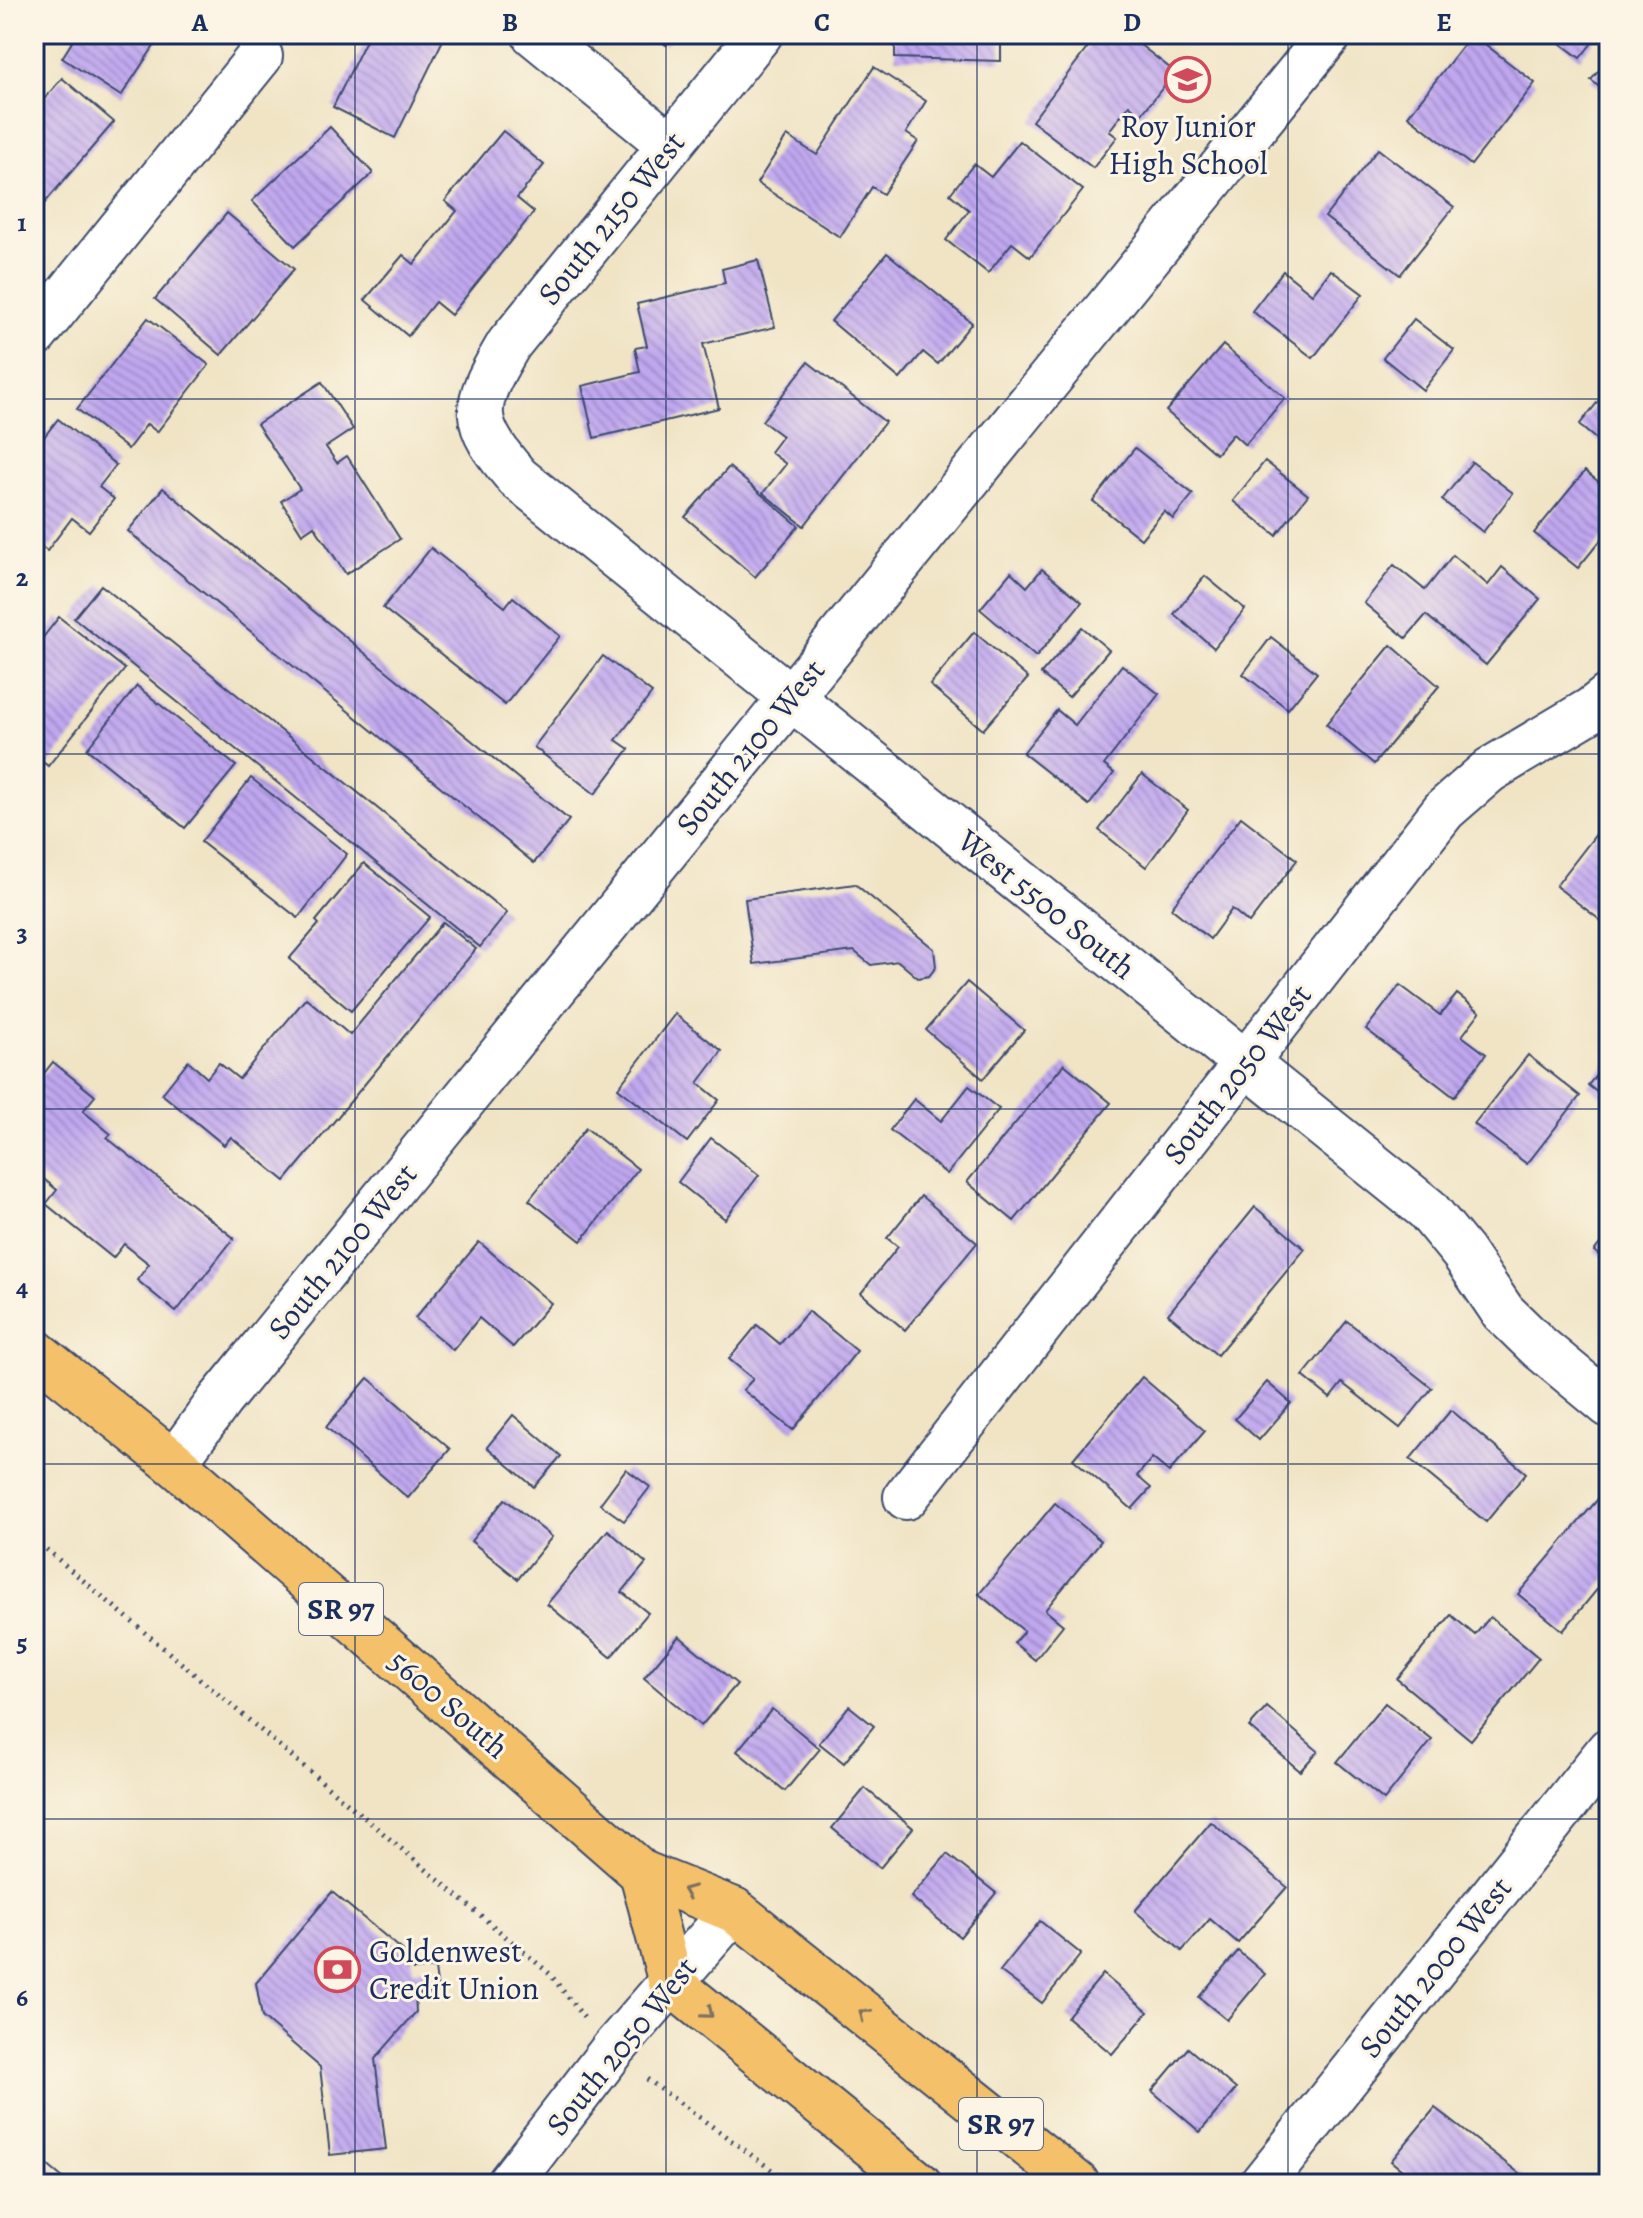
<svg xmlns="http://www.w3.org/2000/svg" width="1643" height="2218" font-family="Alegreya,serif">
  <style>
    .building { fill: url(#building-back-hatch) }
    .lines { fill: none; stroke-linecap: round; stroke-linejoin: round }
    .minor-casing { stroke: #3b4a6d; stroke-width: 48 }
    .tertiary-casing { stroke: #3b4a6d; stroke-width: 48 }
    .primary-casing { stroke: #3b4a6d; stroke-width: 48 }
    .path { stroke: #3b4a6d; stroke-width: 5; stroke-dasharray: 2 6; stroke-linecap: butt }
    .minor { stroke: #fff; stroke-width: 44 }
    .tertiary { stroke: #fff; stroke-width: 44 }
    .primary { stroke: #f4c16a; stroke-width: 44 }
    .oneway { stroke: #7d7163 }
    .grid { fill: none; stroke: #1b2f5e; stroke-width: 2; stroke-opacity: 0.55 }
    .labels { text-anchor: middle; stroke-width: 6; stroke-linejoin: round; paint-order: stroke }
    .shield { fill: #fcf5e5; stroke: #5e6a86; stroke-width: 2 }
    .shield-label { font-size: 30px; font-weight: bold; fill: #1b2f5e }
    .poi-label { font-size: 32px; fill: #1b2f5e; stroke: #fcf5e5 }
    .street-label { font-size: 32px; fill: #1b2f5e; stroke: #fcf5e5 }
    .neatline { fill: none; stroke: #1b2f5e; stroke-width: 3 }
    .grid-label { font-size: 26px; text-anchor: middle; font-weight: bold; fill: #1b2f5e }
  </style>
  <defs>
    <pattern id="building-back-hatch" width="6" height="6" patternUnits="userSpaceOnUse" patternTransform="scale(2)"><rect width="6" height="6" fill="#c0a7ef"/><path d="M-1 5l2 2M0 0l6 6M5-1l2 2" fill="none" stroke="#9b88c5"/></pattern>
  </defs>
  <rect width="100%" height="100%" fill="#fcf5e5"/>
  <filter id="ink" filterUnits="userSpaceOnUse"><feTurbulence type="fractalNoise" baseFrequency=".0125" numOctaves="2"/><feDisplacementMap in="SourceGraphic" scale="16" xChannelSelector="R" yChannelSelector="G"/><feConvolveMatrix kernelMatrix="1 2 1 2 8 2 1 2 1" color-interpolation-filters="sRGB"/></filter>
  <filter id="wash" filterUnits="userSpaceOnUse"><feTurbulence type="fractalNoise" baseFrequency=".006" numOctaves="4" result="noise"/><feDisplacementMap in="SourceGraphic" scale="32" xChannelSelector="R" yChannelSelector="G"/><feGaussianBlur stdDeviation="1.8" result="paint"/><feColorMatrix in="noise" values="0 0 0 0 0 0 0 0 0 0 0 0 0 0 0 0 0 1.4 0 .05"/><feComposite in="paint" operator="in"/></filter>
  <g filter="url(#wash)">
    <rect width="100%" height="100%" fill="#f0e4c5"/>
    <g id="blocks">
      <g class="building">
        <path d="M 77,34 L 162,34 L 121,96 L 62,58 Z"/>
        <path d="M 369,34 L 432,34 L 443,40 L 395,138 L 333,107 Z"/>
        <path d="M 652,34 L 675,34 L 666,45 Z"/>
        <path d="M 895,34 L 1001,34 L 1001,61 L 895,58 Z"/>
        <path d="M 1098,34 L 1126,34 L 1175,72 L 1141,115 L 1129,105 L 1109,131 L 1117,137 L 1093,168 L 1032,121 Z"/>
        <path d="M 1472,34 L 1535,83 L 1471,165 L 1408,116 Z"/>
        <path d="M 1548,34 L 1599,34 L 1580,58 Z"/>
        <path d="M 1609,58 L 1609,95 L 1591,80 Z"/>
        <path d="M 874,67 L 926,101 L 906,133 L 918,141 L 883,194 L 872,187 L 840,237 L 757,183 L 787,136 L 817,155 Z"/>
        <path d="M 62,78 L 114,122 L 42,206 L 34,199 L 34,111 Z"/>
        <path d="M 330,127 L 373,173 L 295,246 L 252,201 Z"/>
        <path d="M 503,131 L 544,165 L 517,198 L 534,212 L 451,315 L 435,302 L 408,336 L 365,300 L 403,255 L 414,264 L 457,211 L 445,201 Z"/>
        <path d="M 1020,141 L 1083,190 L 1030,257 L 1012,243 L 988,273 L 946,240 L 969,210 L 950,194 L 974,164 L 991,177 Z"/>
        <path d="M 1378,149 L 1454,207 L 1400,275 L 1325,217 Z"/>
        <path d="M 227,213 L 294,269 L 221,355 L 155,299 Z"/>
        <path d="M 887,253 L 972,323 L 938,364 L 923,352 L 900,379 L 831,321 Z"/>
        <path d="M 758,260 L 775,327 L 703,344 L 719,408 L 594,438 L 582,386 L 640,372 L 635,348 L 647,346 L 637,304 L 725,283 L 722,269 Z"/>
        <path d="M 1331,270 L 1363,294 L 1313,358 L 1252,311 L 1283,271 L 1312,294 Z"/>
        <path d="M 148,318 L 209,365 L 157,432 L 147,424 L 128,449 L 77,409 Z"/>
        <path d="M 1414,319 L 1454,350 L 1423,390 L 1383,358 Z"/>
        <path d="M 1223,345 L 1285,398 L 1245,445 L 1233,434 L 1216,454 L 1166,411 Z"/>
        <path d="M 808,362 L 885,422 L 804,526 L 763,493 L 786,464 L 770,452 L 782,436 L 762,421 Z"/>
        <path d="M 322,382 L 353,429 L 326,447 L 337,463 L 347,456 L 400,539 L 346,574 L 314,526 L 302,534 L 281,501 L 300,489 L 257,424 Z"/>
        <path d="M 1609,388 L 1609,450 L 1579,425 Z"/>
        <path d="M 58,419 L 116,465 L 99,487 L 114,499 L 89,531 L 72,518 L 47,551 L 34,541 L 34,450 Z"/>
        <path d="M 1135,448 L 1193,494 L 1173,519 L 1164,511 L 1141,539 L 1093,501 Z"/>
        <path d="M 1265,461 L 1308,495 L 1276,535 L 1233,501 Z"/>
        <path d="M 1472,462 L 1513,493 L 1483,532 L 1442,500 Z"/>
        <path d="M 729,467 L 799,526 L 755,577 L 685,517 Z"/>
        <path d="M 1585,471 L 1609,490 L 1609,530 L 1578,568 L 1534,533 Z"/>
        <path d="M 163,488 L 569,820 L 534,863 L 128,531 Z"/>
        <path d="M 431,548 L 505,607 L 513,597 L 560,636 L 505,705 L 383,608 Z"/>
        <path d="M 1453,555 L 1488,585 L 1502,567 L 1540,599 L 1486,665 L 1426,615 L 1406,638 L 1364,603 L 1394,565 L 1425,590 Z"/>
        <path d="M 34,561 L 42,568 L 34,578 Z"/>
        <path d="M 1042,569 L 1082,602 L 1036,657 L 980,609 L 1011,572 L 1027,587 Z"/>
        <path d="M 1205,576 L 1245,609 L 1214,648 L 1174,614 Z"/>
        <path d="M 101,585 L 507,913 L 480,947 L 74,618 Z"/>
        <path d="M 59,617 L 125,669 L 48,766 L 34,755 L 34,649 Z"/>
        <path d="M 1082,627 L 1109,650 L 1069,697 L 1041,674 Z"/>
        <path d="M 974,632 L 1028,678 L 983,730 L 930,685 Z"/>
        <path d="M 1271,637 L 1317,673 L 1288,709 L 1243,674 Z"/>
        <path d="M 1391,645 L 1439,686 L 1374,764 L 1326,724 Z"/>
        <path d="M 603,656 L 652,693 L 616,740 L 629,749 L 595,794 L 534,747 Z"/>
        <path d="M 1122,665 L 1159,694 L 1104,765 L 1114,773 L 1089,805 L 1023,753 L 1057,710 L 1075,725 Z"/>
        <path d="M 137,686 L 236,766 L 185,828 L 87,749 Z"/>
        <path d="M 1142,774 L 1188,810 L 1146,867 L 1099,830 Z"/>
        <path d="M 251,778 L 347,854 L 298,918 L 201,842 Z"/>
        <path d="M 1241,817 L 1297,860 L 1249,923 L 1232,909 L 1210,939 L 1171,908 Z"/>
        <path d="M 1604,824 L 1609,828 L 1609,927 L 1556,886 Z"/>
        <path d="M 364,863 L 430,917 L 351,1011 L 289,959 L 319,924 L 316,921 Z"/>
        <path d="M 855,884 L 934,949 L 936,967 L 929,976 L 918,978 L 898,961 L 871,965 L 854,951 L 754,964 L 745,899 Z"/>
        <path d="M 443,922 L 476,949 L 285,1181 L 231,1137 L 224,1145 L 162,1094 L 188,1061 L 207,1078 L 219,1063 L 239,1079 L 306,998 L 350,1035 Z"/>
        <path d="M 967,982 L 1024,1030 L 983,1079 L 926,1030 Z"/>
        <path d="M 1400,985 L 1440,1015 L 1457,994 L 1480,1012 L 1462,1036 L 1486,1054 L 1454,1097 L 1366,1029 Z"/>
        <path d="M 675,1014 L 722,1051 L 698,1083 L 719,1100 L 687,1142 L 618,1088 Z"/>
        <path d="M 1528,1055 L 1580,1096 L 1527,1164 L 1474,1124 Z"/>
        <path d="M 1609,1060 L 1609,1102 L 1588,1085 Z"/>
        <path d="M 53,1062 L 95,1096 L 83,1111 L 111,1134 L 107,1138 L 234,1238 L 176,1312 L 137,1280 L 149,1264 L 124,1244 L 113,1258 L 46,1204 L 57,1190 L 34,1171 L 34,1086 Z"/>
        <path d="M 1064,1064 L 1111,1103 L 1014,1221 L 967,1182 Z"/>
        <path d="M 969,1086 L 999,1109 L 947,1174 L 890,1130 L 914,1099 L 941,1121 Z"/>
        <path d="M 586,1128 L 638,1169 L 581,1241 L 529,1200 Z"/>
        <path d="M 711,1138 L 759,1175 L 725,1219 L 678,1182 Z"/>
        <path d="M 921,1196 L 977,1243 L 905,1330 L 861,1293 L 898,1247 L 887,1238 Z"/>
        <path d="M 1255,1207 L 1305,1249 L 1217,1355 L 1168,1314 Z"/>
        <path d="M 1609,1233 L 1609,1263 L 1594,1251 Z"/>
        <path d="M 479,1242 L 551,1303 L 513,1347 L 479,1318 L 453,1350 L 415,1318 Z"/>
        <path d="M 808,1311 L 857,1351 L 793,1430 L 743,1390 L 753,1379 L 729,1359 L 757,1325 L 780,1344 Z"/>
        <path d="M 1347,1321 L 1432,1388 L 1400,1428 L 1342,1383 L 1330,1398 L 1303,1376 Z"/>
        <path d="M 1142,1377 L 1205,1431 L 1169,1472 L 1152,1458 L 1137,1476 L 1151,1488 L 1132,1509 L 1073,1459 Z"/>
        <path d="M 368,1378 L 450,1449 L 408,1498 L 326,1427 Z"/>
        <path d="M 1267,1382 L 1291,1403 L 1259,1440 L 1235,1419 Z"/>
        <path d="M 1451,1410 L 1526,1473 L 1486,1522 L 1410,1459 Z"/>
        <path d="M 513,1415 L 561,1456 L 534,1487 L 487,1447 Z"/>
        <path d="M 626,1469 L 650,1487 L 624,1521 L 600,1504 Z"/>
        <path d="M 505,1499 L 552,1537 L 518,1579 L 471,1541 Z"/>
        <path d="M 1598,1499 L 1609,1508 L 1609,1575 L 1563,1631 L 1518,1594 Z"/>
        <path d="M 1055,1503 L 1101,1541 L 1045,1610 L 1063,1625 L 1035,1660 L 1014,1643 L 1024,1631 L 979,1594 Z"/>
        <path d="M 608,1530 L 646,1563 L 622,1592 L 648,1613 L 611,1657 L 547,1604 Z"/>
        <path d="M 1451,1615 L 1475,1635 L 1490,1617 L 1539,1658 L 1471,1740 L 1397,1679 Z"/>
        <path d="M 679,1636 L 737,1684 L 701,1726 L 644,1678 Z"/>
        <path d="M 1385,1703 L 1432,1740 L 1384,1800 L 1337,1762 Z"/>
        <path d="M 849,1706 L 874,1726 L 844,1763 L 819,1743 Z"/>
        <path d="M 1267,1707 L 1318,1751 L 1300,1771 L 1249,1727 Z"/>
        <path d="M 772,1709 L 820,1749 L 785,1791 L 737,1751 Z"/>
        <path d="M 865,1788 L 913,1828 L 880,1868 L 832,1828 Z"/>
        <path d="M 1211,1822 L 1287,1887 L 1238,1943 L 1210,1919 L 1182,1951 L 1135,1911 Z"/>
        <path d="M 947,1854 L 996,1893 L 960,1937 L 911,1897 Z"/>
        <path d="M 332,1892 L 412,1958 L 413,1970 L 435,1968 L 438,1992 L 415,1995 L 416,2012 L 375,2059 L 386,2149 L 330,2155 L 320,2067 L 262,2017 L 256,1983 Z"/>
        <path d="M 1040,1921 L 1081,1954 L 1042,2003 L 1000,1971 Z"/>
        <path d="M 1238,1951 L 1265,1974 L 1227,2020 L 1199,1997 Z"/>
        <path d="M 1103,1974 L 1148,2012 L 1112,2054 L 1067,2017 Z"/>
        <path d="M 1188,2048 L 1236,2089 L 1200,2132 L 1152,2091 Z"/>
        <path d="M 1435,2108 L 1533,2184 L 1419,2184 L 1391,2161 Z"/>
        <path d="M 34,2154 L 70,2184 L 34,2184 Z"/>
      </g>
    </g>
  </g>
  <g filter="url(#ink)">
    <use href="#blocks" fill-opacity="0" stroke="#3b4a6d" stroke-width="2"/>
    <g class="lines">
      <defs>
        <g id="minor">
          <path d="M 534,34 L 670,145"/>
          <path d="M 760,34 L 509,344 C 471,408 469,421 518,478 L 1427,1209 L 1463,1253 L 1503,1312 L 1539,1347 L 1609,1405"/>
          <path d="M 34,336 L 260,56"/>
          <path d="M 906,1497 L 1444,810 L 1490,770 L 1591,710 L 1609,696"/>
          <path d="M 509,2184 L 614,2048 L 734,1910"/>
          <path d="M 1262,2184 L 1609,1750"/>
        </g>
        <path id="tertiary" d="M 174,1463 L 220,1400 L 1330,34"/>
        <g id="primary">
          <path d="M 34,1351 L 174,1463 L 642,1873 L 734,1910 L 1077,2184"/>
          <path d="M 642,1873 L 671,1983 L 919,2184"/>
        </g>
      </defs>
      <use href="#minor" class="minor-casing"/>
      <use href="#tertiary" class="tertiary-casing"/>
      <use href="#primary" class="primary-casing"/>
      <g class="path">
        <path d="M 34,1539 L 550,1974 L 585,2019"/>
        <path d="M 647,2079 L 791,2184"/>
      </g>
      <use href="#minor" class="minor"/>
      <use href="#tertiary" class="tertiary"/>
      <use href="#primary" class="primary"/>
    </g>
    <defs><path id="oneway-chevron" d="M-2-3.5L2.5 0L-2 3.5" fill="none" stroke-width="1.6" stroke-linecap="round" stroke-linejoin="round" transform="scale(2)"/></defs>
    <g class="oneway">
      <use href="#oneway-chevron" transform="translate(688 1891) rotate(-158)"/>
      <use href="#oneway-chevron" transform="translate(708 2013) rotate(39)"/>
      <use href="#oneway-chevron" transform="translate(864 2014) rotate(-141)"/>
    </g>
  </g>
  <path class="grid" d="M 355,34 L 355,2184M 666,34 L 666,2184M 977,34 L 977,2184M 1288,34 L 1288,2184M 34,399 L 1609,399M 34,754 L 1609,754M 34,1109 L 1609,1109M 34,1464 L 1609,1464M 34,1819 L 1609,1819"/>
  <defs>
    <symbol id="school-ring" viewBox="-11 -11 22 22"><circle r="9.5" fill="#fcf5e5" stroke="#d1495b" stroke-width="1.5"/><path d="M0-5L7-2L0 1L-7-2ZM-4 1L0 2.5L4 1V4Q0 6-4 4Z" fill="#d1495b"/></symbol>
    <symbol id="bank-ring" viewBox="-11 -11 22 22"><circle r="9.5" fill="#fcf5e5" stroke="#d1495b" stroke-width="1.5"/><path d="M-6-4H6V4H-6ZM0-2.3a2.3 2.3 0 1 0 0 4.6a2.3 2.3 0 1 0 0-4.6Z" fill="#d1495b"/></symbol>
  </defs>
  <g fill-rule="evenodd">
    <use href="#school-ring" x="1162" y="54" width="51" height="51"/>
    <use href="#bank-ring" x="312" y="1944" width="51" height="51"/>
  </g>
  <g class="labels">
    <g class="shield">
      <rect x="299" y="1583" width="84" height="52" rx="6"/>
      <rect x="959" y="2098" width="84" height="52" rx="6"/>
    </g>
    <g class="shield-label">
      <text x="341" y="1619">SR 97</text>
      <text x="1001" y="2134">SR 97</text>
    </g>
    <g class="poi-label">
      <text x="1188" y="137">Roy Junior<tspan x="1188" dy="37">High School</tspan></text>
      <text x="369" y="1962" text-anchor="start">Goldenwest<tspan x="369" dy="37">Credit Union</tspan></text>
    </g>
    <g class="street-label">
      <text transform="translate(611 218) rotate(-51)" y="11">South 2150 West</text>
      <text transform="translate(750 747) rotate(-51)" y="11">South 2100 West</text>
      <text transform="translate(1047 904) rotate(39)" y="11">West 5500 South</text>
      <text transform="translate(1237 1074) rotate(-52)" y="11">South 2050 West</text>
      <text transform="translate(342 1251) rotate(-51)" y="11">South 2100 West</text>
      <text transform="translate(449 1704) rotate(41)" y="11">5600 South</text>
      <text transform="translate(1435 1967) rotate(-51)" y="11">South 2000 West</text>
      <text transform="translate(621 2046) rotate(-51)" y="11">South 2050 West</text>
    </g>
  </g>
  <rect width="1643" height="2218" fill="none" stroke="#fcf5e5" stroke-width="88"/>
  <rect x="44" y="44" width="1555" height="2130" class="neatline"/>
  <g class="grid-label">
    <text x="200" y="31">A</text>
    <text x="510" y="31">B</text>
    <text x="822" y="31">C</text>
    <text x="1132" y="31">D</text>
    <text x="1444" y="31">E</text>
    <text x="22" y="231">1</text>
    <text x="22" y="586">2</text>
    <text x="22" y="941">3</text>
    <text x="22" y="1296">4</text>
    <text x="22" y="1651">5</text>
    <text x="22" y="2006">6</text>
  </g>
</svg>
